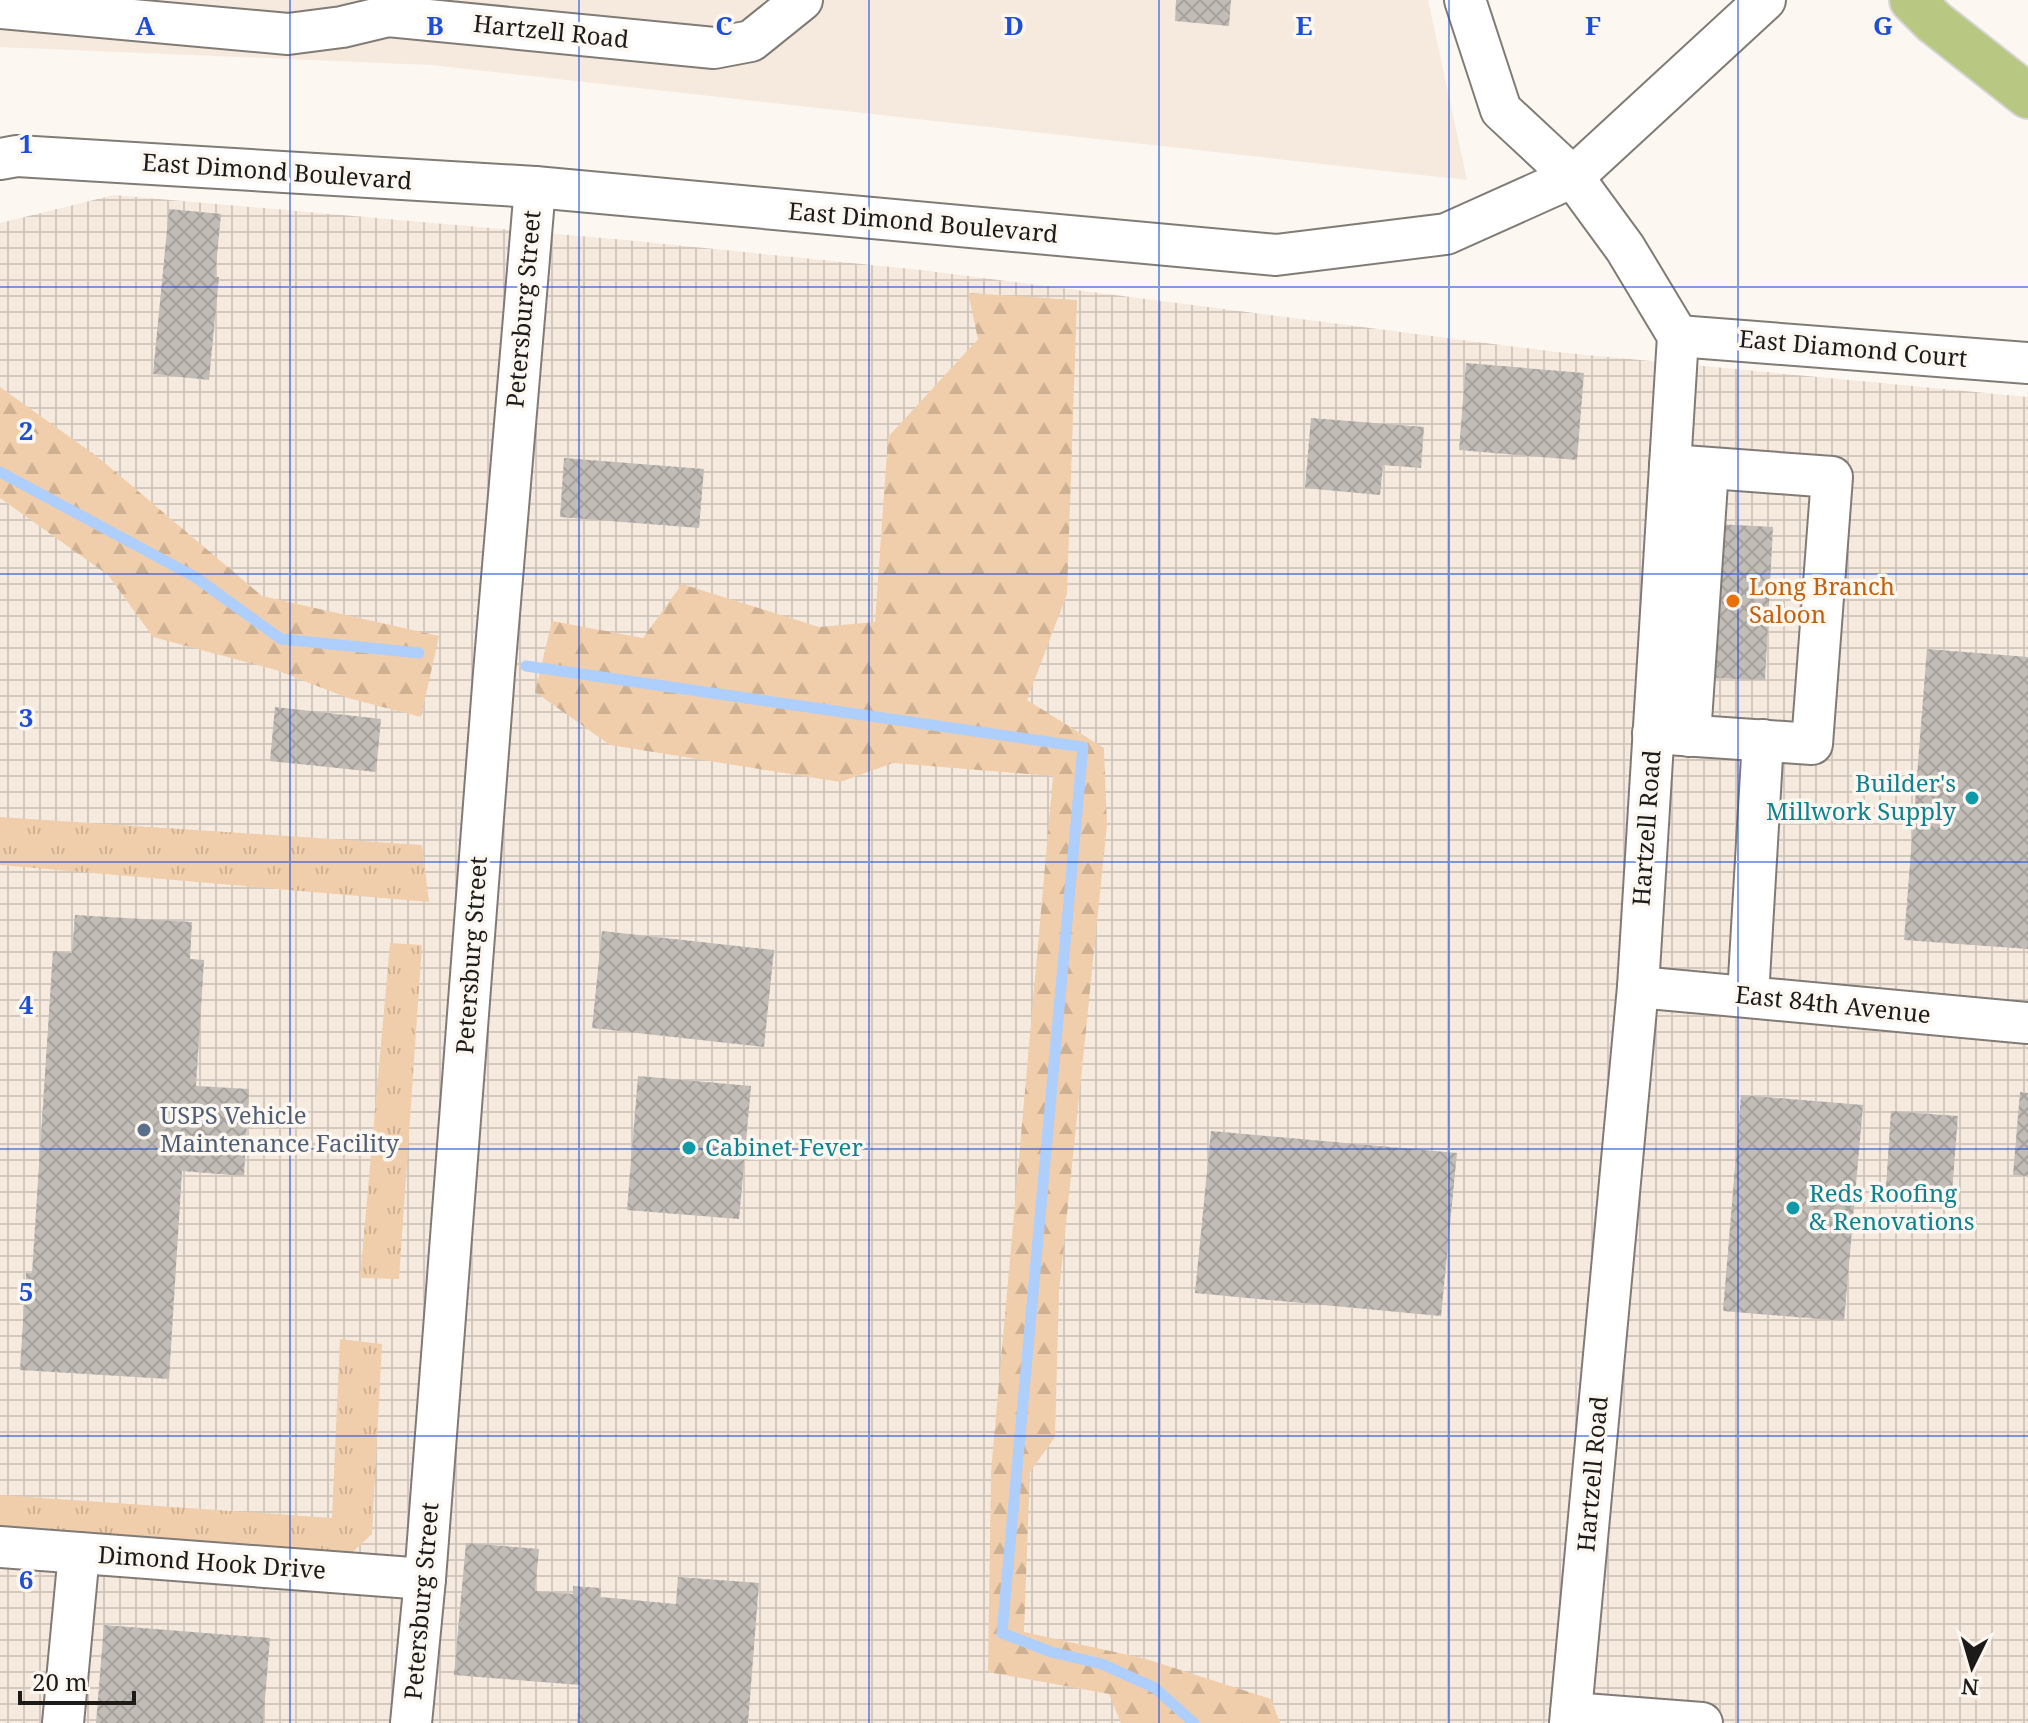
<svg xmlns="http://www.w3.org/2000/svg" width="2028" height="1723" font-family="'Noto Serif',serif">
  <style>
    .built { fill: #f6eade }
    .industrial { fill: url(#industrial-grid) }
    .grass { fill: url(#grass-tufts) }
    .forest { fill: url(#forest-firs) }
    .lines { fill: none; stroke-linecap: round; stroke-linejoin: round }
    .stream { stroke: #aecffb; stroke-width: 11 }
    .building { fill: url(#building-cross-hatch) }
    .minor-casing { stroke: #817b76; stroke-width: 44 }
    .major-casing { stroke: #d6d6d6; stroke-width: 48 }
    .minor { stroke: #fff; stroke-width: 40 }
    .major { stroke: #b8c883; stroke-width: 44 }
    .grid { fill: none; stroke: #1d4ed8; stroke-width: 2; stroke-opacity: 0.55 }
    .food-dot { fill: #e8710a; stroke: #fdf7f1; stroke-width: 3 }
    .culture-dot { fill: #0f9aa8; stroke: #fdf7f1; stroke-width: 3 }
    .service-dot { fill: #5c6f8a; stroke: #fdf7f1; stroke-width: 3 }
    .labels { text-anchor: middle; stroke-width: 7; stroke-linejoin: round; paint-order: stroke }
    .street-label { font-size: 24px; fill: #1d1b19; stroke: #fdf7f1 }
    .food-label { font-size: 24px; fill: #c56008; stroke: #fdf7f1; text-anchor: start }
    .culture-label { font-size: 24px; fill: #0d838f; stroke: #fdf7f1; text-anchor: start }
    .service-label { font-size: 24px; fill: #4e5e75; stroke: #fdf7f1; text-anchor: start }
    .grid-label { font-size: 26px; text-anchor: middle; font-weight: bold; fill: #1d4ed8; stroke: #fdf7f1; stroke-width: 7; stroke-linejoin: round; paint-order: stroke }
  </style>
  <defs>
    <pattern id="industrial-grid" width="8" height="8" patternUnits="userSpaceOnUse" patternTransform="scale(2)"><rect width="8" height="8" fill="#f6eade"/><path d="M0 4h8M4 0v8" fill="none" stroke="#d2c8be"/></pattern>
    <pattern id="grass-tufts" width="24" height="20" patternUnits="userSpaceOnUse" patternTransform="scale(2)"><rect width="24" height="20" fill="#f1ceab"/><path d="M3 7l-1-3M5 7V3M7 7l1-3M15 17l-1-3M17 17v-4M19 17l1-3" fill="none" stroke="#ceb093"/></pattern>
    <pattern id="forest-firs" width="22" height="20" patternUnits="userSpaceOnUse" patternTransform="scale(2)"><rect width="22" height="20" fill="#f1ceab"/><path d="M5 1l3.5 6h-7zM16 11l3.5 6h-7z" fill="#ceb093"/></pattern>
    <pattern id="building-cross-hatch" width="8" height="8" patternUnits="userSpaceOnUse" patternTransform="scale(2)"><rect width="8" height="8" fill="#c2bcb7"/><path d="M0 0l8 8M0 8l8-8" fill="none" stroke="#a6a19d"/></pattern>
  </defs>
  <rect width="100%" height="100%" fill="#fdf7f1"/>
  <path class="built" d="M 0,0 L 1428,0 L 1467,180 L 431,65 L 0,47 Z"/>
  <path class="industrial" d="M 114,195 L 625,240 L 921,270 L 1556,352 L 2028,397 L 2028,1723 L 0,1723 L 0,223 Z"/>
  <g class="grass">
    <path d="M 0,817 L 422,845 L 429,902 L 0,865 Z"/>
    <path d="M 390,943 L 422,945 L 399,1279 L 360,1278 Z"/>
    <path d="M 340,1339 L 382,1344 L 372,1534 L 343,1561 L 0,1533 L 0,1495 L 332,1518 Z"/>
  </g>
  <g class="forest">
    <path d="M 968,293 L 1077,300 L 1067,594 L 1027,700 L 1104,748 L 1107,825 L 1059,1292 L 1055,1437 L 1030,1472 L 1024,1632 L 1146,1659 L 1271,1699 L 1280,1723 L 1121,1723 L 1109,1694 L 988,1672 L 991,1472 L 1053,776 L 893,763 L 840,782 L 610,745 L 535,692 L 552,621 L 643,638 L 682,584 L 819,627 L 875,622 L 888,437 L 978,339 Z"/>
    <path d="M 0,387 L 99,458 L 262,596 L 439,636 L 421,717 L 348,698 L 276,670 L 153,637 L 108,575 L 0,498 Z"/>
  </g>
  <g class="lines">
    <g class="stream">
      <path d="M 0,472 L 195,577 L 281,639 L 419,653"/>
      <path d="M 526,666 L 1083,747 L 1002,1633 L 1051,1652 L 1102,1664 L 1155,1688 L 1194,1723"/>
    </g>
  </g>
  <g class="building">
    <path d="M 1176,0 L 1231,0 L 1229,26 L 1175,21 Z"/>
    <path d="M 169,209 L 221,214 L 215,277 L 219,277 L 209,380 L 153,374 Z"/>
    <path d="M 1466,363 L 1584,373 L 1577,460 L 1459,450 Z"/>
    <path d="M 1311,418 L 1424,427 L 1421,468 L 1383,465 L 1380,495 L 1305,488 Z"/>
    <path d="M 564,458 L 704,469 L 699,528 L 560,517 Z"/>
    <path d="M 1715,524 L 1773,527 L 1765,680 L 1708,678 Z"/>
    <path d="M 1927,649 L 2028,657 L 2028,949 L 1904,940 Z"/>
    <path d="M 275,707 L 381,719 L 376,772 L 270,761 Z"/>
    <path d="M 75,915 L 192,922 L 190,959 L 204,960 L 196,1086 L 249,1089 L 244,1176 L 182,1171 L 169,1379 L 20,1370 L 26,1273 L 32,1273 L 53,951 L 72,953 Z"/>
    <path d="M 602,931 L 774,950 L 764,1047 L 592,1028 Z"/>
    <path d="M 638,1076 L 751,1086 L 739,1219 L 627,1210 Z"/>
    <path d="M 2020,1092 L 2028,1093 L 2028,1176 L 2013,1175 Z"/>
    <path d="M 1741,1095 L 1863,1105 L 1844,1321 L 1723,1311 Z"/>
    <path d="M 1891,1111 L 1958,1116 L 1952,1192 L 1886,1187 Z"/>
    <path d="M 1211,1131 L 1457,1153 L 1441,1316 L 1195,1293 Z"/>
    <path d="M 466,1543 L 539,1549 L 535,1591 L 573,1594 L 573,1586 L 601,1588 L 600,1597 L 676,1604 L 678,1577 L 759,1583 L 748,1723 L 577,1723 L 580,1685 L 454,1675 Z"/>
    <path d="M 104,1625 L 270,1638 L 263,1723 L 96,1723 Z"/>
  </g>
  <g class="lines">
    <defs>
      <g id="minor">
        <path d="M 1465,0 L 1501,110 L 1573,177 L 1625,248 L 1678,336 L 1638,987 L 1570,1723"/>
        <path d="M 0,8 L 288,34 L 342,27 L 388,16 L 714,48 L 751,41 L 802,0"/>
        <path d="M 0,159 L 17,156 L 535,187 L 1276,255 L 1446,234 L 1573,177 L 1765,0"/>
        <path d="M 1678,336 L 2028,363"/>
        <path d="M 1653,733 L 1812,744 L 1832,477 L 1670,465"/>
        <path d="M 1690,736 L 1708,468"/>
        <path d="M 1638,987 L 2028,1023"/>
        <path d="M 1748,996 L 1763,740"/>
        <path d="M 0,1547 L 425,1579"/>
        <path d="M 1571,1713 L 1702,1723"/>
        <path d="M 63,1723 L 79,1553"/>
        <path d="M 411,1723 L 425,1579 L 494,673 L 535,187"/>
      </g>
      <path id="major" d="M 1912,0 L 1934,22 L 2028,96"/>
    </defs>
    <use href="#minor" class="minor-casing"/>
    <use href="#major" class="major-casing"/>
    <use href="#minor" class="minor"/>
    <use href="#major" class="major"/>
  </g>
  <path class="grid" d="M 290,0 L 290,1723M 579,0 L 579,1723M 869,0 L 869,1723M 1159,0 L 1159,1723M 1449,0 L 1449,1723M 1738,0 L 1738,1723M 0,287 L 2028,287M 0,574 L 2028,574M 0,862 L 2028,862M 0,1149 L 2028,1149M 0,1436 L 2028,1436"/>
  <circle class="food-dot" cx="1733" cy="601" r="8"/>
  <g class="culture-dot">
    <circle cx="1972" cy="798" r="8"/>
    <circle cx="689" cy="1148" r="8"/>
    <circle cx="1793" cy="1208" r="8"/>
  </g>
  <circle class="service-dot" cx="144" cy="1130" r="8"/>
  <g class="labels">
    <g class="street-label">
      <text transform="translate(551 32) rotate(6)" y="8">Hartzell Road</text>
      <text transform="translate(277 172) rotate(4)" y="8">East Dimond Boulevard</text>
      <text transform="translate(923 223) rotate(5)" y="8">East Dimond Boulevard</text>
      <text transform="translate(524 309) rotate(-85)" y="8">Petersburg Street</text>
      <text transform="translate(1853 349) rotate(5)" y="8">East Diamond Court</text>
      <text transform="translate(1647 828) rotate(-86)" y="8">Hartzell Road</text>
      <text transform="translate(472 955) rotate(-86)" y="8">Petersburg Street</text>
      <text transform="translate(1833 1005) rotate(6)" y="8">East 84th Avenue</text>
      <text transform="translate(1593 1474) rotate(-85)" y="8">Hartzell Road</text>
      <text transform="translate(212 1563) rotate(4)" y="8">Dimond Hook Drive</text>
      <text transform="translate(422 1601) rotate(-85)" y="8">Petersburg Street</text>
    </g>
    <g class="food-label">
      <text x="1749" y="595">Long Branch<tspan x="1749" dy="28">Saloon</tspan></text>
    </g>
    <g class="culture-label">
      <text x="1956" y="792" text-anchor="end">Builder's<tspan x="1956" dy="28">Millwork Supply</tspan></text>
      <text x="705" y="1156">Cabinet Fever</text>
      <text x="1809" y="1202">Reds Roofing<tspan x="1809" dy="28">&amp; Renovations</tspan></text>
    </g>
    <g class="service-label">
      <text x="160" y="1124">USPS Vehicle<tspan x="160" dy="28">Maintenance Facility</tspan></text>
    </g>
  </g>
  <g class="grid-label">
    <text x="145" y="35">A</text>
    <text x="435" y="35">B</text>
    <text x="724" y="35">C</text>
    <text x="1014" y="35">D</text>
    <text x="1304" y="35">E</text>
    <text x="1593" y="35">F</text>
    <text x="1883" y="35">G</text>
    <text x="26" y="153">1</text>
    <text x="26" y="440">2</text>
    <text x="26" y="727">3</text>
    <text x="26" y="1014">4</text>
    <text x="26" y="1301">5</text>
    <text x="26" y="1589">6</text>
  </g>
  <g transform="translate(1972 1667) rotate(185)" stroke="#fdf7f1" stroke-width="6" paint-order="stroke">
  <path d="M0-6L14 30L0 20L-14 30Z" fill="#1d1b19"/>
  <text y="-12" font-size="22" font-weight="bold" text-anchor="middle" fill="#1d1b19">N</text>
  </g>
  <path d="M20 1691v12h114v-12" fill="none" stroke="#1d1b19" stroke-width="4"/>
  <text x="32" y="1691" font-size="24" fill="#1d1b19" stroke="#fdf7f1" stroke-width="6" paint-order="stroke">20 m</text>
</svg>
